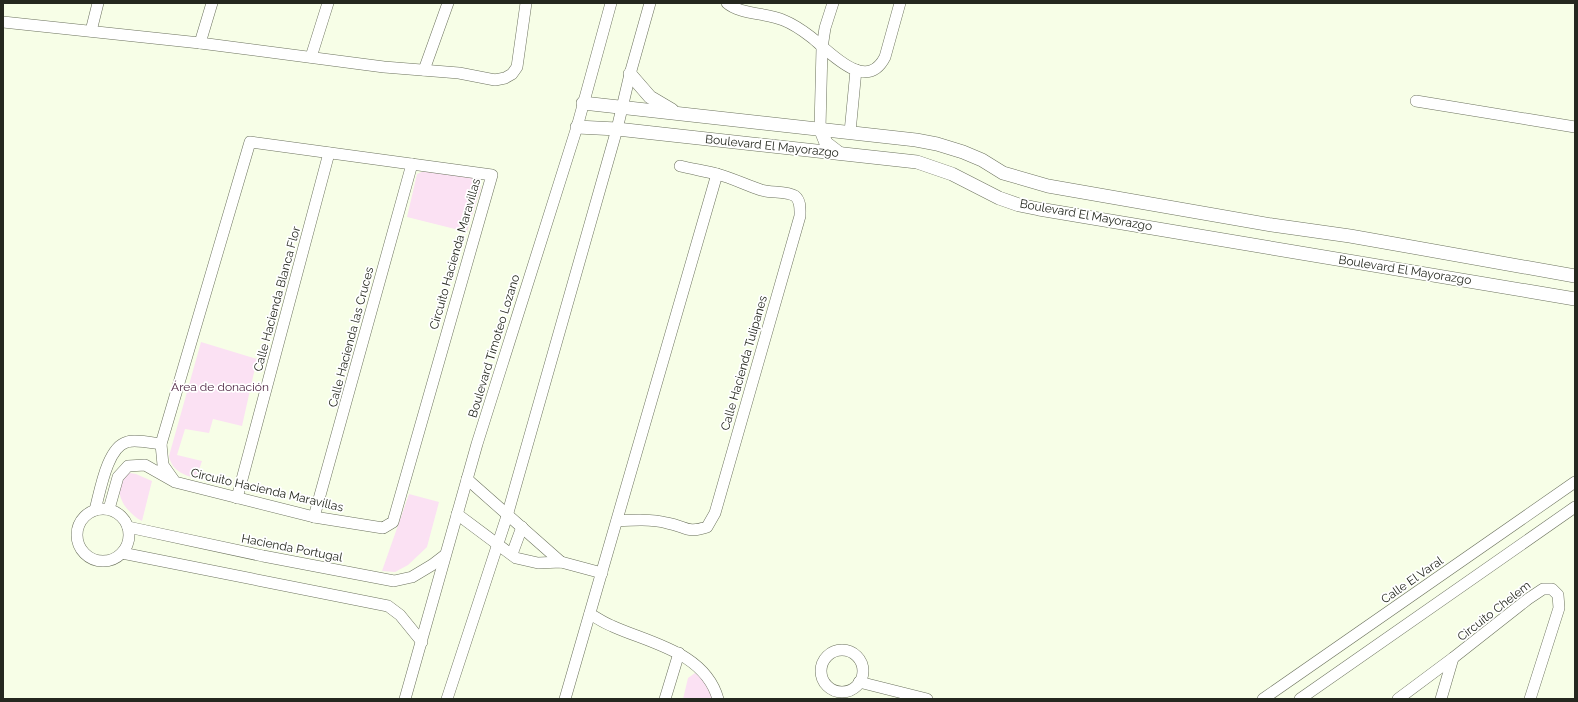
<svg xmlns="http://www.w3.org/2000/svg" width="1578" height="702" font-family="Raleway,sans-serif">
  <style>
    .green { fill: #fbe1f3 }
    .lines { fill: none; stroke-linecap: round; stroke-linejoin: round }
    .minor-casing { stroke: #6c725e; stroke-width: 12 }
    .tertiary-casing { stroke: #6c725e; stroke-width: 14 }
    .minor { stroke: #fff; stroke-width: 11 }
    .tertiary { stroke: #fff; stroke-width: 13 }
    .labels { text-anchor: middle; stroke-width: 3.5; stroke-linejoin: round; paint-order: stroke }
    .street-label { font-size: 12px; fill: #25281f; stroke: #fff }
    .park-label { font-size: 12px; fill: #502845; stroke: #fff }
  </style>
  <rect width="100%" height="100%" fill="#f7fee7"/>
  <g class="green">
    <path d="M 429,169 L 476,177 L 481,188 L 467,232 L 407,217 L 417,174 Z"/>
    <path d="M 201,342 L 257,359 L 242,426 L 213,419 L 209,433 L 185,429 L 177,455 L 202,461 L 196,479 C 183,474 172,471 169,456 Z"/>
    <path d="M 130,473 L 136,474 L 152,481 L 142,521 C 130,515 116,499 120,484 C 121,480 125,477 127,474 Z"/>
    <path d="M 409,494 L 439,502 L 427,547 L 408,565 L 395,572 L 382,571 Z"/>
    <path d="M 695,673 L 705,681 L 715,699 L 683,699 L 688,678 Z"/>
  </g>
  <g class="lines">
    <defs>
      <g id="minor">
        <path d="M 727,3 C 739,14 767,13 783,20 C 793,24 802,30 811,37 C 829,51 866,94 885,57 L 900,3"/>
        <path d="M 3,22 L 200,43 L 384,67 L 459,73 L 495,80 L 505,78 L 512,74 L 517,67 L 526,3"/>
        <path d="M 91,31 L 98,3"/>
        <path d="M 200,43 L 212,3"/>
        <path d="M 311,57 L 328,3"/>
        <path d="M 424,70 L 448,3"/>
        <path d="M 1416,101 L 1575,127"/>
        <path d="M 820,128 L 822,48 L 825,28 L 833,3"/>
        <path d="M 850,132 L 856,70"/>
        <path d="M 467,479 L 561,562"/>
        <path d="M 237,498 L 329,153"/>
        <path d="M 109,509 L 118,477 L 128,466 L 145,465 L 175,482 L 314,517 L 383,528 L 393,522 L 492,175 L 250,142 L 161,444 L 163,465 L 175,482"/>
        <circle cx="103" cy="535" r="26"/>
        <path d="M 95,510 C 100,492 107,447 127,442 C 135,439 153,443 161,444"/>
        <path d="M 457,514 L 516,558 L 538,563 L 561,562 L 602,573"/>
        <path d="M 314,517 L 412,164"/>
        <path d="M 617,521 C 634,520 651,519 667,523 C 686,526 686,534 707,527 L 715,513 L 800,216 C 800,209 801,201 795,196 C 787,191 771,193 761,190 C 746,185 732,178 717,174 C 705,171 692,169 680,166"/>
        <path d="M 128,527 L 263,556 L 394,581 L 412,577 L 432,565 L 445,555"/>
        <path d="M 122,553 L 388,606 L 400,615 L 422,642"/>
        <path d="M 512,554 L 522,527"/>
        <path d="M 590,614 C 597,618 604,623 612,626 C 649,643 705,652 718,699"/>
        <circle cx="842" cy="671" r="21"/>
        <path d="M 859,682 L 927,699"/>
        <path d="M 405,699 L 477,444 L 577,127 L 611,3"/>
        <path d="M 447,699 L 507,516 L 617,129 L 630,74 L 650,3"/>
        <path d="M 565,699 L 717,174"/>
        <path d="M 665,699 L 679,653"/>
        <path d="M 1263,699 L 1575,482"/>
        <path d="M 1300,699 L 1575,507"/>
        <path d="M 1398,699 L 1453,658 L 1528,599 L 1543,589 L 1552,589 L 1558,595 L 1559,608 L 1530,699"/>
        <path d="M 1441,699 L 1453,658"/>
      </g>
      <g id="tertiary">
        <path d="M 630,74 L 650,97 L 672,110"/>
        <path d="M 583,103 L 916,140 L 937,144 L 963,152 L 982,160 L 1003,173 L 1048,186 L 1272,225 L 1350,236 L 1575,276"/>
        <path d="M 577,127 L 617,129 L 917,162 L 952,174 L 999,198 L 1019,205 L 1039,209 L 1575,299"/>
        <path d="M 820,128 L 826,143 L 839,153"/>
      </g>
    </defs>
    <use href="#minor" class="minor-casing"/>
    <use href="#tertiary" class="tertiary-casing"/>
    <use href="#minor" class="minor"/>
    <use href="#tertiary" class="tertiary"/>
  </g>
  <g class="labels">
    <g class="street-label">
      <text transform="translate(772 146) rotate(6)" y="4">Boulevard El Mayorazgo</text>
      <text transform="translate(1086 215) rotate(10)" y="4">Boulevard El Mayorazgo</text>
      <text transform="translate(455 254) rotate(-74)" y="4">Circuito Hacienda Maravillas</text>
      <text transform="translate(1405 270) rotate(9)" y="4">Boulevard El Mayorazgo</text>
      <text transform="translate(277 299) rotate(-75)" y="4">Calle Hacienda Blanca Flor</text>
      <text transform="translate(351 337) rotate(-75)" y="4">Calle Hacienda las Cruces</text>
      <text transform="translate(494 346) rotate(-73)" y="4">Boulevard Timoteo Lozano</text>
      <text transform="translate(744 363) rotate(-74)" y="4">Calle Hacienda Tulipanes</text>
      <text transform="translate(267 490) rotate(13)" y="4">Circuito Hacienda Maravillas</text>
      <text transform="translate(292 548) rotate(11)" y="4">Hacienda Portugal</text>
      <text transform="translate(1412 580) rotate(-35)" y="4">Calle El Varal</text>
      <text transform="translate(1494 611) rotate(-38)" y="4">Circuito Chelem</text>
    </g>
    <g class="park-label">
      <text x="220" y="391">Área de donación</text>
    </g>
  </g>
  <rect width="1578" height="702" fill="none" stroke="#25281f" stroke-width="8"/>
</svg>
